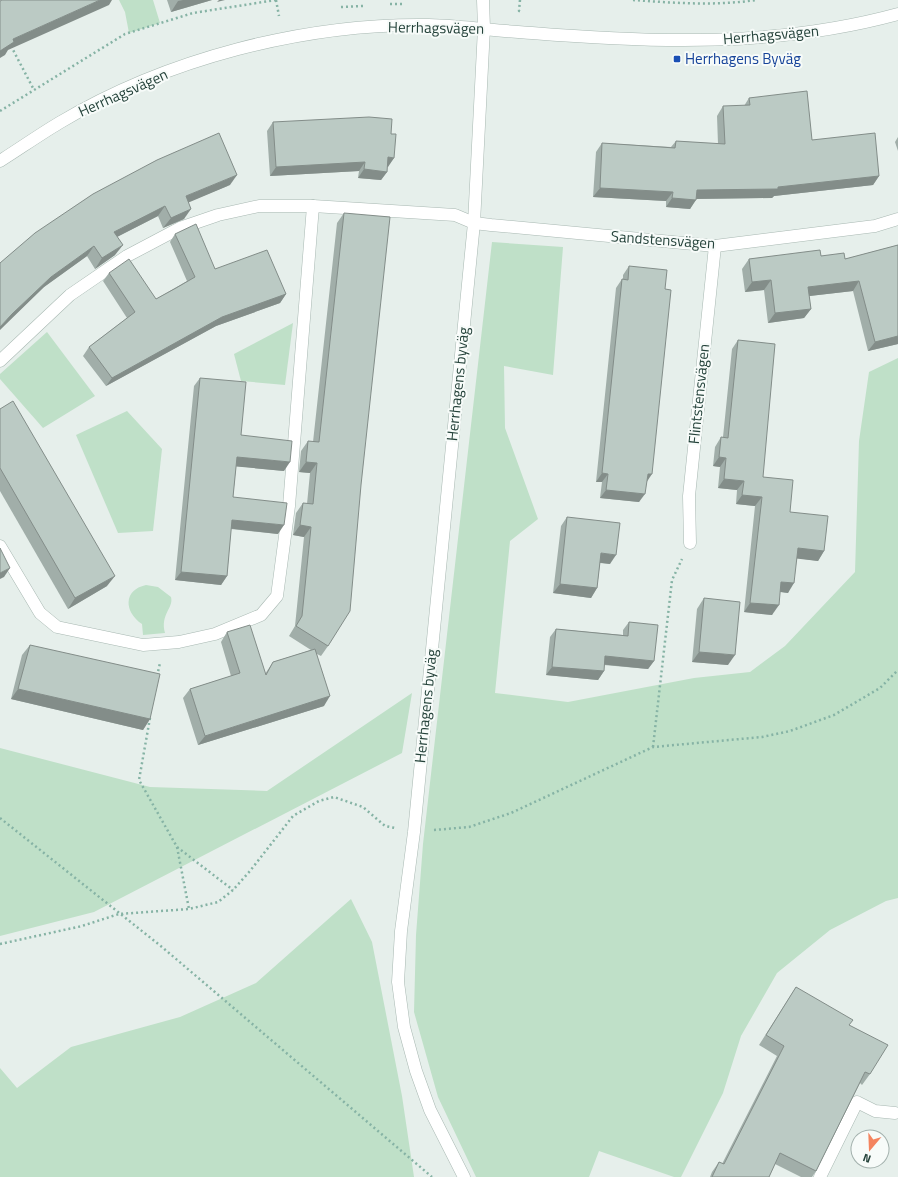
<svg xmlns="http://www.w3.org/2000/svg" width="898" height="1177" font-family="'Titillium Web',sans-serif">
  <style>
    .green { fill: #bfe0c8 }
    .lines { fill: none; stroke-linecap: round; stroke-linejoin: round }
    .minor-casing { stroke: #a8b8b2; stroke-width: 13 }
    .path { stroke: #86b3a5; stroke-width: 2.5; stroke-dasharray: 2 3; stroke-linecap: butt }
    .minor { stroke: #fff; stroke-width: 12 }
    .wall { fill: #a1aea9 }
    .shaded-wall { fill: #838d89 }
    .building { fill: #bbcac4; stroke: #838d89 }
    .transit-dot { fill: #1a4fb4; stroke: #f7fbf9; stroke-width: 1.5 }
    .labels { text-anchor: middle; stroke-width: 4; stroke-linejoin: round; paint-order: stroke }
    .street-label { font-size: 15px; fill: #24423a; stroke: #f7fbf9 }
    .transit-label { font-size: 15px; fill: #164399; stroke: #f7fbf9; text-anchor: start }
  </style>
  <rect width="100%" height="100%" fill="#e6efeb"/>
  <g class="green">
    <path d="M 119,0 L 153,0 L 160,23 L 129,33 L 125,12 Z"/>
    <path d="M 492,242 L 563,247 L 553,375 L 504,366 L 505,428 L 538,519 L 510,541 L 495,693 L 568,702 L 694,678 L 750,672 L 785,646 L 855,572 L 859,441 L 869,372 L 898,358 L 898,898 L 886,901 L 830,930 L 777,973 L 741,1036 L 723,1093 L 681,1177 L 674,1177 L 599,1151 L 589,1177 L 476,1177 L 438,1097 L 414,1012 L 416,935 L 423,844 Z"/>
    <path d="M 293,323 L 285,385 L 241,381 L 234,354 Z"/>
    <path d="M 47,332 L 95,396 L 43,428 L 0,379 L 0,374 Z"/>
    <path d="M 127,411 L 162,449 L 153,531 L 118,533 L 76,435 Z"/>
    <path d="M 146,585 L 158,587 L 171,597 C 174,608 160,614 165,633 L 143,635 L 142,624 C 124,612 123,590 146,585 Z"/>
    <path d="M 412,693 L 402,753 L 94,912 L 0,936 L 0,748 L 150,787 L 267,791 Z"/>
    <path d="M 351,899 L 372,942 L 402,1096 L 414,1177 L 0,1177 L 0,1068 L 17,1088 L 71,1047 L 180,1017 L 256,983 Z"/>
  </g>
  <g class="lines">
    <defs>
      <g id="minor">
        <path d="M 0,161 C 19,149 39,135 59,123 C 166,59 304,23 429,25 C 463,26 497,31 532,33 C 655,43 777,47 898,14"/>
        <path d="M 0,361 L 70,295 L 127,256 L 180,228 L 218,215 L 259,206 L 313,206 L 455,215 L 474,223 L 491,225 L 715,246 L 875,226 L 898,219"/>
        <path d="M 690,543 L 689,496 L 715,246"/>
        <path d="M 0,546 L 40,613 L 57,627 L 143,645 L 179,642 L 215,634 L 261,615 L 277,596 L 289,506 L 313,206"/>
        <path d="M 464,1177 L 430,1110 L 416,1071 L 404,1027 L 398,982 L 401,931 L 414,832 L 474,223 L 484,28 L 483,0"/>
        <path d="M 820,1177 L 857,1102 L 875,1111 L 895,1113"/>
      </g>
    </defs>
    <use href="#minor" class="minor-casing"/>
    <g class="path">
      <path d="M 276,0 L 279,16"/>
      <path d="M 520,0 L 519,11 L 522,11"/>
      <path d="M 633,0 C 674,3 716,6 756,0"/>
      <path d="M 390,4 L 403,4"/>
      <path d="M 341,7 L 363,6"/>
      <path d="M 11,46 L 34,90"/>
      <path d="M 0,111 L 125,34 L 193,13 L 276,0"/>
      <path d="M 157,676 L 160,663"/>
      <path d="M 150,718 L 139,780 L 177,847 L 189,909"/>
      <path d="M 653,747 L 672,580 L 682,559"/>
      <path d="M 0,818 L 162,947 L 432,1177"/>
      <path d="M 434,830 L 469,827 L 511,813 L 653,747 L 762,737 L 790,731 L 834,715 L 880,688 L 898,670"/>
      <path d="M 177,847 L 233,890"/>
      <path d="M 0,944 L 82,926 L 119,914 L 189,909 L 218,902 L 233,890 L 250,871 L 293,816 L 319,801 L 334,797 L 363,807 L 385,826 L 395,828"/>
    </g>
    <use href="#minor" class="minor"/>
  </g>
  <g class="wall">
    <path d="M 167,0 L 212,0 L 171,12 Z"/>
    <path d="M 749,98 L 812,140 L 879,176 L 873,185 L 774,196 L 772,198 L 696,199 L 690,209 L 666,207 L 666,201 L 593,197 L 596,152 L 602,143 L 671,147 L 676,141 L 718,144 L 717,116 L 723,106 L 744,106 Z"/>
    <path d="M 273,122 L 391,134 L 394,158 L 387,167 L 387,172 L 381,180 L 358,178 L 359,171 L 270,176 L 267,131 Z"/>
    <path d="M 898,137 L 898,151 L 895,142 Z"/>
    <path d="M 230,185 L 188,202 L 184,219 L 163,228 L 158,216 L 117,237 L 115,255 L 95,269 L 87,256 L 44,287 L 5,324 L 35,233 Z"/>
    <path d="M 344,213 L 328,646 L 321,656 L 317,654 L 324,706 L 198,745 L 183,698 L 190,689 L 231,676 L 221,642 L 227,632 L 265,674 L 273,662 L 311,650 L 289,636 L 295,626 L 304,537 L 293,535 L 296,513 L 303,503 L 307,504 L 310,473 L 299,472 L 301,451 L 308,441 L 313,442 L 337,223 Z"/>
    <path d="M 175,234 L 215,269 L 286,294 L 280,303 L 216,326 L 106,386 L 83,356 L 89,347 L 127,318 L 103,281 L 109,273 L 156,299 L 187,281 L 170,242 Z"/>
    <path d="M 898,245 L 898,344 L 868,351 L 853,291 L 809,296 L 811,309 L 804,318 L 768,323 L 764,290 L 745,292 L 742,269 L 749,259 L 821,256 L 845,259 Z"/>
    <path d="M 629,266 L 646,483 L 639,502 L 600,498 L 602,482 L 596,482 L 616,288 L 622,279 L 623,279 L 623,275 Z"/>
    <path d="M 738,340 L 763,477 L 790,512 L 824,551 L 818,561 L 797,558 L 788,593 L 780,592 L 772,615 L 744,612 L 755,506 L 736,504 L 737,490 L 718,488 L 720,467 L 713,466 L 715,447 L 721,437 L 723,437 L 732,349 Z"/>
    <path d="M 200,378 L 241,435 L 284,471 L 236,466 L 233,497 L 278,534 L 231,529 L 227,576 L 221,585 L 175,580 L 194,386 Z"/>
    <path d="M 0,409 L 107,586 L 68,609 L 0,491 Z"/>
    <path d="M 567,517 L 610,564 L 600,563 L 597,588 L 591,598 L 553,593 L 561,526 Z"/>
    <path d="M 704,598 L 728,665 L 692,662 L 697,609 Z"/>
    <path d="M 629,622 L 654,661 L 648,669 L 604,665 L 604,671 L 598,680 L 546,675 L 550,637 L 556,629 L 623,635 L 623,630 Z"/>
    <path d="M 30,645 L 150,719 L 143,730 L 11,699 L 22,655 Z"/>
    <path d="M 796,987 L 849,1025 L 870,1074 L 862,1085 L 860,1083 L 816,1171 L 812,1177 L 801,1177 L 775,1164 L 769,1177 L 710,1177 L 712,1172 L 719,1162 L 722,1164 L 777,1056 L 759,1045 Z"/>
  </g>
  <g class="shaded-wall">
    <path d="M 100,0 L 112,0 L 109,5 L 8,50 L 5,55 L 0,58 L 0,51 L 13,39 Z"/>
    <path d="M 183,0 L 212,0 L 171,12 L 178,1 Z"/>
    <path d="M 219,0 L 225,0 L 217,2 Z"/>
    <path d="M 388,157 L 394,158 L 388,167 L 382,166 Z"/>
    <path d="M 365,162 L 359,171 L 270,176 L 276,167 Z"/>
    <path d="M 364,169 L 387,172 L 381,180 L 358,178 Z"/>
    <path d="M 237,175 L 230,185 L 178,207 L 186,196 Z"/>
    <path d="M 879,176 L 873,185 L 774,196 L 772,198 L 691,199 L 697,190 L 778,187 Z"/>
    <path d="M 600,188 L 673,192 L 666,201 L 593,197 Z"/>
    <path d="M 672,198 L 696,200 L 690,209 L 666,207 Z"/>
    <path d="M 165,206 L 158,216 L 107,242 L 114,232 Z"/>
    <path d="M 191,209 L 184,219 L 163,228 L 171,218 Z"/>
    <path d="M 123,245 L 115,255 L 95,269 L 102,258 Z"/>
    <path d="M 94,246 L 87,256 L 44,287 L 0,330 L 0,327 L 12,314 L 51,277 Z"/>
    <path d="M 771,280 L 764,290 L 745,292 L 752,282 Z"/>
    <path d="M 859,281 L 853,291 L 801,297 L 808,287 Z"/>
    <path d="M 286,294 L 280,303 L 216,326 L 106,386 L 112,378 L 222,317 Z"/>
    <path d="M 811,309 L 804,318 L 768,323 L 775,313 Z"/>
    <path d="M 898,336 L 898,344 L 868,351 L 875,342 Z"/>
    <path d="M 237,457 L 290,462 L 284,471 L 231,466 Z"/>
    <path d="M 719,457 L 726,458 L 720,467 L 713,466 Z"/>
    <path d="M 306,462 L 317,463 L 310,473 L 299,472 Z"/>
    <path d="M 602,473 L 608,474 L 602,482 L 596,482 Z"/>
    <path d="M 648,474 L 652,474 L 646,483 Z"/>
    <path d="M 724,479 L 744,481 L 737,490 L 718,488 Z"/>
    <path d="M 606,490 L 645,494 L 639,502 L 600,498 Z"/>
    <path d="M 742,495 L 762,497 L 755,506 L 736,504 Z"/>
    <path d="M 232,520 L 284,525 L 278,534 L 226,528 Z"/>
    <path d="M 300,525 L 311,527 L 304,537 L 293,535 Z"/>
    <path d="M 798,548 L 824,551 L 818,561 L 792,558 Z"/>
    <path d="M 601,553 L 616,555 L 610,564 L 595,562 Z"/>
    <path d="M 10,568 L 4,577 L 0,579 L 0,573 Z"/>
    <path d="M 181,572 L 227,576 L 221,585 L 175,580 Z"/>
    <path d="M 115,576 L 107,586 L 68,609 L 75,598 Z"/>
    <path d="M 781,582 L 794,583 L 788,593 L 775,591 Z"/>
    <path d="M 560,584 L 597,588 L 591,598 L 553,593 Z"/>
    <path d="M 750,603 L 779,605 L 772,615 L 744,612 Z"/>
    <path d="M 699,652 L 735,655 L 728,665 L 692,662 Z"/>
    <path d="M 605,656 L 654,661 L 648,669 L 599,664 Z"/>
    <path d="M 552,667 L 604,671 L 598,680 L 546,675 Z"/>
    <path d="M 18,689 L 150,719 L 143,730 L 11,699 Z"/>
    <path d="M 330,696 L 324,706 L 198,745 L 205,736 Z"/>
  </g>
  <g class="building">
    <path d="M 2,0 L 100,0 L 13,39 L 14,42 L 0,51 L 0,1 Z"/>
    <path d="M 807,91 L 812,140 L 875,133 L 879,176 L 778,187 L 778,189 L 697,190 L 696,200 L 672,198 L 673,192 L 600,188 L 602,143 L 675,148 L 676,141 L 725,144 L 723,106 L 750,105 L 749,98 Z"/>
    <path d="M 369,117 L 392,119 L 391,134 L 396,134 L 394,158 L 388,157 L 387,172 L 364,169 L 365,162 L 276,167 L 273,122 Z"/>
    <path d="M 219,133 L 237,175 L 186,196 L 191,209 L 171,218 L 165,206 L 114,232 L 123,245 L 102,258 L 94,246 L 51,277 L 12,314 L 0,327 L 0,263 L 35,233 L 93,194 L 157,160 Z"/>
    <path d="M 344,213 L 390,217 L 361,485 L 350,611 L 328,646 L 296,626 L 302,616 L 311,527 L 300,525 L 303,503 L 313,504 L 317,463 L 306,462 L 308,441 L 319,442 Z"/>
    <path d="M 196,224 L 215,269 L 267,250 L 286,294 L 222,317 L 112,378 L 89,347 L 135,312 L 109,273 L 129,259 L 156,299 L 176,288 L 195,277 L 175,234 Z"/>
    <path d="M 898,245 L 898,336 L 875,342 L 859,281 L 808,287 L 811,309 L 775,313 L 771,280 L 752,282 L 749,259 L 820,250 L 821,256 L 844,253 L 845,259 Z"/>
    <path d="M 629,266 L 667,270 L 665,289 L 671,290 L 652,474 L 648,474 L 645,494 L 606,490 L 608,474 L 602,473 L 622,279 L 628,280 Z"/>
    <path d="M 738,340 L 775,344 L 763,477 L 793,480 L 790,512 L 828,516 L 824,551 L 798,548 L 794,583 L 781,582 L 779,605 L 750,603 L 762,497 L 742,495 L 744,481 L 724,479 L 726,458 L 719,457 L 721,437 L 728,438 Z"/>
    <path d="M 200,378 L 246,382 L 241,435 L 292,441 L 290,462 L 237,457 L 233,497 L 287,503 L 284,525 L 232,520 L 227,576 L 181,572 Z"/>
    <path d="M 13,401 L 115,576 L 75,598 L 0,468 L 0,409 Z"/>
    <path d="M 567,517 L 620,523 L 616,555 L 601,553 L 597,588 L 560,584 Z"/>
    <path d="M 0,548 L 10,568 L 0,573 Z"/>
    <path d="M 704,598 L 740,602 L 735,655 L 699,652 Z"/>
    <path d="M 629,622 L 658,625 L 654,661 L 605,656 L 604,671 L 552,667 L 556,629 L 628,636 Z"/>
    <path d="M 250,625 L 266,675 L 273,662 L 315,649 L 330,696 L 205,736 L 190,689 L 240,673 L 227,632 Z"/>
    <path d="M 30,645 L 160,674 L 150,719 L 18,689 Z"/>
    <path d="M 796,987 L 853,1020 L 849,1025 L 888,1045 L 870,1074 L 865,1072 L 816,1171 L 780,1153 L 769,1177 L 712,1177 L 719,1162 L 724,1164 L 784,1046 L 766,1035 Z"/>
  </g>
  <rect class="transit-dot" x="673" y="55" width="8" height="8" rx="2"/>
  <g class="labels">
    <g class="street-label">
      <text transform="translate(436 28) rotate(1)" y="5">Herrhagsvägen</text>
      <text transform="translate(771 35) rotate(-5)" y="5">Herrhagsvägen</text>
      <text transform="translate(123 93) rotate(-24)" y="5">Herrhagsvägen</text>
      <text transform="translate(663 240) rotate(4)" y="5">Sandstensvägen</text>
      <text transform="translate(458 384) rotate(-84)" y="5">Herrhagens byväg</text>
      <text transform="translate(699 394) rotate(-84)" y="5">Flintstensvägen</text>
      <text transform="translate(426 706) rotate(-84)" y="5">Herrhagens byväg</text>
    </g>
    <g class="transit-label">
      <text x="685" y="64">Herrhagens Byväg</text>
    </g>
  </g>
  <g transform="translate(870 1149) rotate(199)"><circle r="19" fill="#f7fbf9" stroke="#a3b1ad"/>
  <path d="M0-3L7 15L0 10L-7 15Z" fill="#f4845f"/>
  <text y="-6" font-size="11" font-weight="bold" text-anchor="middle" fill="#24423a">N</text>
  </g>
</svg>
